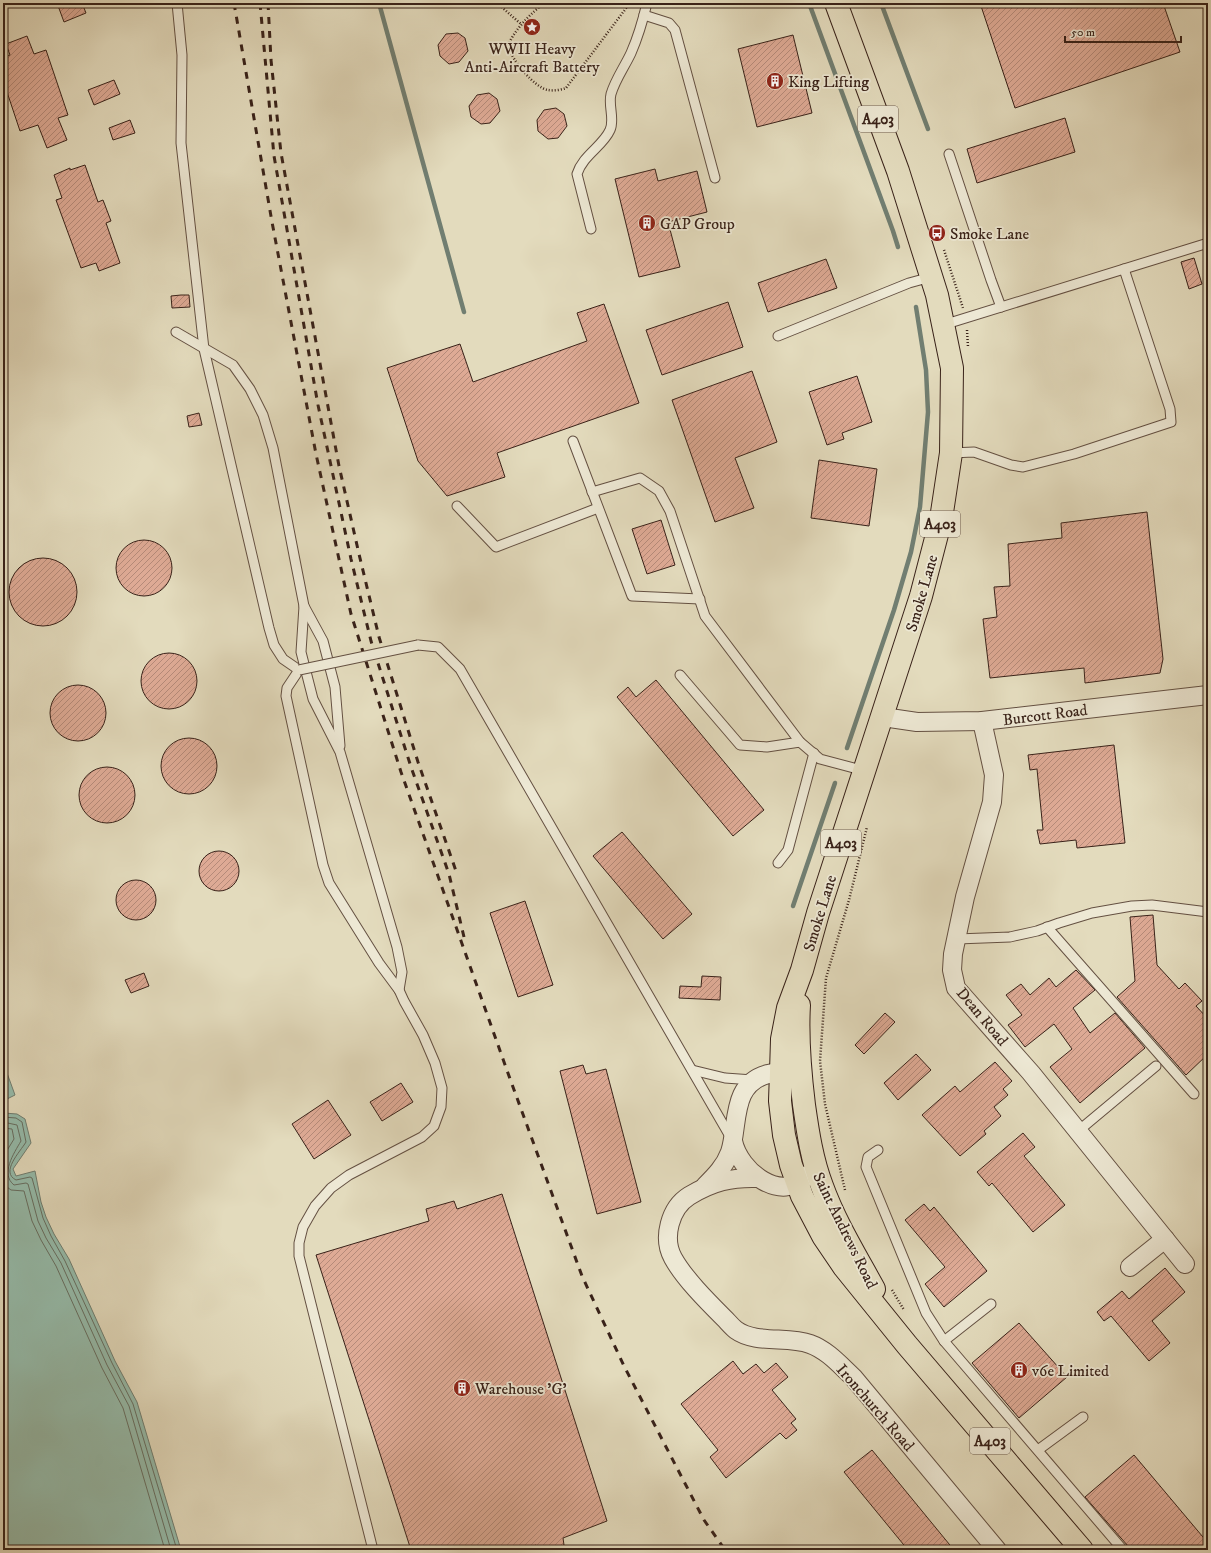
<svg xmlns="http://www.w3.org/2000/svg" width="1211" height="1553" font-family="'IM FELL DW Pica',serif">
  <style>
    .water { fill: #96bcab; stroke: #717e71 }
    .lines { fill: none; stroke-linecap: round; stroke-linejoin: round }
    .shore { stroke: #686f62; stroke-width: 1 }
    .stream { stroke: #717e71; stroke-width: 4.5 }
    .building { fill: url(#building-hatch); stroke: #392219 }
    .service-casing { stroke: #645042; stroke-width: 11 }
    .minor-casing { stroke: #645042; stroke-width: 20 }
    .trunk-casing { stroke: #392219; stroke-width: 24 }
    .path { stroke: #392219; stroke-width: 2.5; stroke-dasharray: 1 2; stroke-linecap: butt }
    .service { stroke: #ede8d4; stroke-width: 9 }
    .minor { stroke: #ede8d4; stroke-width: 18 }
    .trunk { stroke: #e3dbbd; stroke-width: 22 }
    .rail { stroke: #392219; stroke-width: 3; stroke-dasharray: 7 7; stroke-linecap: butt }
    .service-bridge-casing { stroke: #645042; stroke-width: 11; stroke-linecap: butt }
    .service-bridge { stroke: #ede8d4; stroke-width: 9 }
    .labels { text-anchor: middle; stroke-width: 3.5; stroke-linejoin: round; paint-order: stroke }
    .shield { fill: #ede8d4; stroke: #6f5d51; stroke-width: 1 }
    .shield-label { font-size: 15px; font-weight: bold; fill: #392219 }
    .poi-label { font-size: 16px; fill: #392219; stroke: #ede8d4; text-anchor: start }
    .street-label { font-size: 16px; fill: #392219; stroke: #ede8d4 }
  </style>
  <defs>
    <pattern id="building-hatch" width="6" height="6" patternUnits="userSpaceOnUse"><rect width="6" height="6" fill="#deaa95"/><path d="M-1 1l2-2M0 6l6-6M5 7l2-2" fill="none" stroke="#b58a79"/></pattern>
  </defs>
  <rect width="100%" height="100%" fill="#e3dbbd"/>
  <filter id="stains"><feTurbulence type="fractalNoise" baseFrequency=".005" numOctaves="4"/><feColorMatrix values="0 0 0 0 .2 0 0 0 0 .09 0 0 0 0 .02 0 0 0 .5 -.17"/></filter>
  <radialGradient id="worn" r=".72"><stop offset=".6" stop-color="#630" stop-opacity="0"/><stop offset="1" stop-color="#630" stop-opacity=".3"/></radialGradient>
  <g class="water">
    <path d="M 3,1062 L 15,1095 L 3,1101 Z"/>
    <path d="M 3,1110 L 4,1113 L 17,1114 L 25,1119 L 31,1143 L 13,1169 L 16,1176 L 35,1171 L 41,1202 L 46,1217 L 54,1234 L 69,1259 L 115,1361 L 137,1402 L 181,1550 L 3,1550 Z"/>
  </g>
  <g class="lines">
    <g class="shore">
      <path d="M 3,1117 L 16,1118 L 22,1122 L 26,1142 C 20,1152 0,1172 16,1180 L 30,1177 L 32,1178 L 43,1218 L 51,1236 L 65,1261 L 112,1363 L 133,1404 L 177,1550"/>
      <path d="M 3,1122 L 17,1125 L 21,1141 C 14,1153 0,1174 14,1185 L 26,1183 L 28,1184 L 38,1221 L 46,1238 L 61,1263 L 107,1365 L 129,1406 L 171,1550"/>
      <path d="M 3,1128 L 12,1129 L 14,1139 L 3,1157"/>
      <path d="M 3,1184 L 11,1190 L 24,1191 L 32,1221 L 41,1240 L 56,1266 L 102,1368 L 123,1408 L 165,1550"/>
    </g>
    <g class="stream">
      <path d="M 379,3 L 464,312"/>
      <path d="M 809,3 L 893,231 L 898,247"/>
      <path d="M 881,3 L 928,129"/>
      <path d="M 847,748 L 894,610 L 911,552 L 920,507 L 928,412 L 926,370 L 916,307"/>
      <path d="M 793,906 L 835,783"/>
    </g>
  </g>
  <g class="building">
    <path d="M 57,3 L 82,3 L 86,13 L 64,22 Z"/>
    <path d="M 980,3 L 1163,3 L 1180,52 L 1015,108 Z"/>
    <path d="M 458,33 L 465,38 L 468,51 L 459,62 L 449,64 L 440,56 L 438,45 L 446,34 Z"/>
    <path d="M 793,35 L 812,113 L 757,127 L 738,49 Z"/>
    <path d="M 27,36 L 34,54 L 46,50 L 68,115 L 58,118 L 67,140 L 47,148 L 38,125 L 20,131 L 3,80 L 3,58 L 10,55 L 6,44 Z"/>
    <path d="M 114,80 L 120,94 L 94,105 L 88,90 Z"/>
    <path d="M 489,93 L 497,99 L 500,111 L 490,123 L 481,124 L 471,117 L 469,106 L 477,95 Z"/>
    <path d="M 556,108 L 564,114 L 567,126 L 558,138 L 548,139 L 538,131 L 537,120 L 544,110 Z"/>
    <path d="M 1065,118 L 1075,152 L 977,183 L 967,149 Z"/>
    <path d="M 130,120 L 135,133 L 113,140 L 109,128 Z"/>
    <path d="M 85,165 L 98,202 L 103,200 L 111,221 L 106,223 L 120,263 L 99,271 L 96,263 L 81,268 L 56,200 L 62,198 L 54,175 L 70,168 L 70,170 Z"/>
    <path d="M 655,169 L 658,181 L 697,171 L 707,212 L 668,222 L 680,267 L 639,277 L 615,179 Z"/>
    <path d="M 1194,258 L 1202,284 L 1189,289 L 1181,262 Z"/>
    <path d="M 826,259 L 837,288 L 768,312 L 758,283 Z"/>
    <path d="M 181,295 L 189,295 L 190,307 L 172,308 L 171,296 Z"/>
    <path d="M 728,302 L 743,347 L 662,375 L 646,330 Z"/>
    <path d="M 604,304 L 639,403 L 497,453 L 505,477 L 447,496 L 418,461 L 387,368 L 460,344 L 473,382 L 587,341 L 577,313 Z"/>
    <path d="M 752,371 L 777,442 L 735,458 L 754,508 L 715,522 L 672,400 Z"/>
    <path d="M 857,376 L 872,422 L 842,433 L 844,439 L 827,445 L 809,392 Z"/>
    <path d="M 199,413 L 202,425 L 189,427 L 187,416 Z"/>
    <path d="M 819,460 L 877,469 L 869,526 L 811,518 Z"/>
    <path d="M 1147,512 L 1163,659 L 1160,673 L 1085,683 L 1084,668 L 990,678 L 983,619 L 997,617 L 994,587 L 1010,586 L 1008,544 L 1062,538 L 1061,523 Z"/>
    <path d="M 661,520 L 675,565 L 647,574 L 632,529 Z"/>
    <circle cx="144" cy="568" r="28"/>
    <circle cx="43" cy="592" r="34"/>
    <circle cx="169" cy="681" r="28"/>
    <path d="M 656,680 L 764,810 L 733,836 L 617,697 L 628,687 L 636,697 Z"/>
    <circle cx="78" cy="713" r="28"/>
    <circle cx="189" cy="766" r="28"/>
    <path d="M 1114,745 L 1125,843 L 1077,848 L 1076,840 L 1040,844 L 1037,830 L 1043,830 L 1037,769 L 1030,770 L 1028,755 Z"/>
    <circle cx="107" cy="795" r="28"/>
    <path d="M 622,832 L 692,914 L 663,939 L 593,856 Z"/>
    <circle cx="219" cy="871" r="20"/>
    <circle cx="136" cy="900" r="20"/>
    <path d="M 525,901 L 553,985 L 518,997 L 490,913 Z"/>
    <path d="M 1153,915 L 1157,965 L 1179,989 L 1185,983 L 1202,1001 L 1196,1006 L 1208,1019 L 1208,1054 L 1186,1075 L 1117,997 L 1135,981 L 1130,917 Z"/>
    <path d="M 1076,970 L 1095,990 L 1073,1008 L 1090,1033 L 1115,1013 L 1145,1048 L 1080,1103 L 1050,1067 L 1072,1049 L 1054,1024 L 1025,1047 L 1008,1025 L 1022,1015 L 1006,995 L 1021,984 L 1030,995 L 1049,978 L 1056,987 Z"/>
    <path d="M 144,973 L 149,986 L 131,993 L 125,980 Z"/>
    <path d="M 702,976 L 721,977 L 720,1000 L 679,998 L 680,986 L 701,987 Z"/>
    <path d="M 885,1013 L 895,1022 L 864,1054 L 855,1045 Z"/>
    <path d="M 916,1054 L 931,1070 L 898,1100 L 884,1083 Z"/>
    <path d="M 995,1062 L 1012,1081 L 1003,1089 L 1008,1095 L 994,1107 L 1001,1116 L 984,1131 L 986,1134 L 960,1156 L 922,1115 L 955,1086 L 960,1092 Z"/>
    <path d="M 583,1065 L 586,1074 L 606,1069 L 641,1202 L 597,1214 L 560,1071 Z"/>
    <path d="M 401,1083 L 413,1102 L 382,1121 L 370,1102 Z"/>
    <path d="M 328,1100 L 351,1135 L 314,1159 L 292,1124 Z"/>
    <path d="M 1023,1133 L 1035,1147 L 1024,1156 L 1065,1205 L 1033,1232 L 992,1183 L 989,1186 L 977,1172 Z"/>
    <path d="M 502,1194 L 607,1521 L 563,1538 L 564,1545 L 549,1550 L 537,1550 L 536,1545 L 521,1550 L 411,1550 L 316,1255 L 429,1221 L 426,1209 L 454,1201 L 457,1209 Z"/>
    <path d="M 924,1204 L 930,1211 L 934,1207 L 987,1271 L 944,1307 L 925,1284 L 945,1267 L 905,1220 Z"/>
    <path d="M 1165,1268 L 1185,1292 L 1152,1321 L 1170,1343 L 1149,1361 L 1111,1316 L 1104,1321 L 1097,1312 L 1122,1291 L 1129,1299 Z"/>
    <path d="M 1019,1323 L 1067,1377 L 1019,1418 L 972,1363 Z"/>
    <path d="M 733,1361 L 743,1374 L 756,1364 L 764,1373 L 776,1363 L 788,1377 L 772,1390 L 796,1419 L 791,1423 L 797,1430 L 786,1439 L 780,1433 L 726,1478 L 710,1457 L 718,1450 L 681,1404 Z"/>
    <path d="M 872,1450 L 954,1550 L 908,1550 L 844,1472 Z"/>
    <path d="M 1134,1455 L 1208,1543 L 1208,1550 L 1129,1550 L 1128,1546 L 1085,1497 Z"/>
  </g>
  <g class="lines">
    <defs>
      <g id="service">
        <path d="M 177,3 L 182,55 L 181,143 L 204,349 L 269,628 L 274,645 L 283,659 L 299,670 L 287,688 L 286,696 L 323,865 L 329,883 L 379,963 L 399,990 L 404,1001 L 423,1035 L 435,1063 L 442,1088 L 441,1107 L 434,1126 L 422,1137 L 349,1175 L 331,1188 L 315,1206 L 303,1227 L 299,1243 L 299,1256 L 373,1550"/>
        <path d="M 644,15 L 669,23 L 675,30 L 715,178"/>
        <path d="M 949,154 L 991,280 L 1001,307"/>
        <path d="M 591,229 L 577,174 C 583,155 603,146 610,130 C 615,119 608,106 611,94 C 615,80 625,66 631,53 C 638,37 643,20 647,3"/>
        <path d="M 943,325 L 1208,243"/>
        <path d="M 176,332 L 233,365 L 250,389 L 263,415 L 273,448 L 304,606 L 301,652 L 313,699 L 340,752 L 397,947 L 402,972 L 399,990"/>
        <path d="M 778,336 L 909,283 L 931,277"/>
        <path d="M 573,441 L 632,596 L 700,599"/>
        <path d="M 951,453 L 974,452 L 1011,465 L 1023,467 L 1074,454 L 1171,422 L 1170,409 L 1124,269"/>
        <path d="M 592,492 L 640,478 L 659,491 L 670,511 L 705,616 L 800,742 L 820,759 L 865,771"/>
        <path d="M 457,506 L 496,547 L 598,508"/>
        <path d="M 304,606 L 323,641 L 335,687 L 340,746"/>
        <path d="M 418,645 L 438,647 L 460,669 L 731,1138"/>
        <path d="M 680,675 L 740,745 L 767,747 L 800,742"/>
        <path d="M 778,863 L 788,850 L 814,753"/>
        <path d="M 1047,927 L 1194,1094"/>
        <path d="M 957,939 L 1010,937 L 1037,931 L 1059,923 L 1092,913 L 1132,906 L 1152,905 L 1208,912"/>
        <path d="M 692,1070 L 725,1078 L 753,1080"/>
        <path d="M 1077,1132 L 1156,1066"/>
        <path d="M 878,1150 L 868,1157 L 866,1167 L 926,1313 L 944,1341 L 1123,1550"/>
        <path d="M 944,1341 L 991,1304"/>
        <path d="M 1038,1450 L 1083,1417"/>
      </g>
      <g id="minor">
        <path d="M 883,717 L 917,722 L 982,721 L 1208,695"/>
        <path d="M 982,721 L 994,775 L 992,802 L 965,897 L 953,954 L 952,970 L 956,988 L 1031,1073 L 1185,1264"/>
        <path d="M 733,1141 C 739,1171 782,1205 807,1175"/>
        <path d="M 758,1178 C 731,1177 712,1182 689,1196 C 670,1208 662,1238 673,1258 C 684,1278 707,1301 724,1318 C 728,1322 732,1327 736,1330 C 755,1344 788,1336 810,1344 C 827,1350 840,1365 853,1377 L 997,1550"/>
        <path d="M 705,1186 C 715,1176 725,1166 730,1152 C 739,1125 730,1084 768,1074 C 777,1072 785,1072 794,1077"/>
        <path d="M 1130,1267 L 1165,1239"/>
      </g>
      <g id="trunk">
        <path d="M 836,3 L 898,171 L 937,295 L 952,368 L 951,453 L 941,519 L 921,596 L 818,913 L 802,970 L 788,1008 L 782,1039 L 781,1072 L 780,1101 L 784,1135 L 791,1165 L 802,1196 L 823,1236 L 844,1267 L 907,1345 L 1082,1550"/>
        <path d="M 799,1005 C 797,1038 800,1072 804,1105 C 808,1133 812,1160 822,1186 C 835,1222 856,1256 874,1289"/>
      </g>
    </defs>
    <use href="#service" class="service-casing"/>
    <use href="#minor" class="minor-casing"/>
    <use href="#trunk" class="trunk-casing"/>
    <g class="path">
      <path d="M 497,3 L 521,24"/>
      <path d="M 562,3 C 556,4 549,4 543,5 C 535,8 508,37 509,46 C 510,59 535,88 548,90 C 554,91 561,90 566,88 L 630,3"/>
      <path d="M 944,250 L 963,308"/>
      <path d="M 967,330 L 968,347"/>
      <path d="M 845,1190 L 825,1104 L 820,1061 L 826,978 L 849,900 L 867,827"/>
      <path d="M 892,1290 L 904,1310"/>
    </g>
    <use href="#service" class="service"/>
    <use href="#minor" class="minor"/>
    <use href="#trunk" class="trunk"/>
    <g class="rail">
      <path d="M 234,3 L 272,222 L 316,454 L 351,614 L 401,772 L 509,1076 L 582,1276 L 624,1366 L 704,1520 L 725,1550"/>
      <path d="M 260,3 L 274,156 L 318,405 L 351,559 L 371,641 L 411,767 L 449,874 L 464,937"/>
      <path d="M 268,3 L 271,60 L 281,153 L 339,466 L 359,554 L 379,637 L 418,762 L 456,871"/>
    </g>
    <defs>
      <path id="service-bridge" d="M 299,670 L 418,645"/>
    </defs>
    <use href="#service-bridge" class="service-bridge-casing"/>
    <use href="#service-bridge" class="service-bridge"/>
  </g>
  <defs>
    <symbol id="sight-disc" viewBox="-11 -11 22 22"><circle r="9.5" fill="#8f2418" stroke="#ede8d4"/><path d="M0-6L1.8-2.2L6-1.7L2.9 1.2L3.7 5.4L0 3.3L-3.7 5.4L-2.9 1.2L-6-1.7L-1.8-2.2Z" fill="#fff"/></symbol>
    <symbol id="building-disc" viewBox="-11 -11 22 22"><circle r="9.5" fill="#8f2418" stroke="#ede8d4"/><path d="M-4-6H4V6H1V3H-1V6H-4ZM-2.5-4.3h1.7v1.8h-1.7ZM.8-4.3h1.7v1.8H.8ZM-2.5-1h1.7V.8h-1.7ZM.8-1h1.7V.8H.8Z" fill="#fff"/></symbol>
    <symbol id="bus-disc" viewBox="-11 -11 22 22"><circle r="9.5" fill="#8f2418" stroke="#ede8d4"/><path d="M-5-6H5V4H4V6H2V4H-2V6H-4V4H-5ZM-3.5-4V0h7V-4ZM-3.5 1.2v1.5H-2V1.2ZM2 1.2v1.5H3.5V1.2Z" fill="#fff"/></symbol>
  </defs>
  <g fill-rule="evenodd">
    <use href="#sight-disc" x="522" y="17" width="20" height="20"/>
    <use href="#building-disc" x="765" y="71" width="20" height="20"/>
    <use href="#building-disc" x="637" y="213" width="20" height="20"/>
    <use href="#bus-disc" x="927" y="223" width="20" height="20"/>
    <use href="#building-disc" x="1009" y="1360" width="20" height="20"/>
    <use href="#building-disc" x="452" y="1378" width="20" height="20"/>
  </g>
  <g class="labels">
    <g class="shield">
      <rect x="858" y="106" width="40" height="26" rx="3"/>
      <rect x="920" y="511" width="40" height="26" rx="3"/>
      <rect x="821" y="830" width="40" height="26" rx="3"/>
      <rect x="970" y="1428" width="40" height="26" rx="3"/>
    </g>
    <g class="shield-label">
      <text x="878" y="124">A403</text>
      <text x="940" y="529">A403</text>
      <text x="841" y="848">A403</text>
      <text x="990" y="1446">A403</text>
    </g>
    <g class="poi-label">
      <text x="532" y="54" text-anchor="middle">WWII Heavy<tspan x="532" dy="18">Anti-Aircraft Battery</tspan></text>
      <text x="788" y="87">King Lifting</text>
      <text x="660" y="229">GAP Group</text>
      <text x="950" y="239">Smoke Lane</text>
      <text x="1032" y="1376">v6e Limited</text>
      <text x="475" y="1394">Warehouse 'G'</text>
    </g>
    <g class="street-label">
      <text transform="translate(921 593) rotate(-74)" y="6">Smoke Lane</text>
      <text transform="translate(1045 714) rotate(-7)" y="6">Burcott Road</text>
      <text transform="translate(819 913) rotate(-73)" y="6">Smoke Lane</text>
      <text transform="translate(983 1016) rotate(50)" y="6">Dean Road</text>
      <text transform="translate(846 1230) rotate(64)" y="6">Saint Andrews Road</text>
      <text transform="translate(876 1407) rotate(49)" y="6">Ironchurch Road</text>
    </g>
  </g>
  <rect width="1211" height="1553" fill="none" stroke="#e3dbbd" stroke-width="16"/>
  <rect x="4" y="4" width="1203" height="1545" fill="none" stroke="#392219" stroke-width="2"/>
  <rect x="8" y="8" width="1195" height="1537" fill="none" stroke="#392219"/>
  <path d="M1065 36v6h116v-6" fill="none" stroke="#392219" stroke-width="2"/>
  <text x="1071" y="36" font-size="12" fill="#392219" stroke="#ede8d4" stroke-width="3" paint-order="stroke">50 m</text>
  <rect width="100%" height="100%" filter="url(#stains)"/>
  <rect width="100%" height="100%" fill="url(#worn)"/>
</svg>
